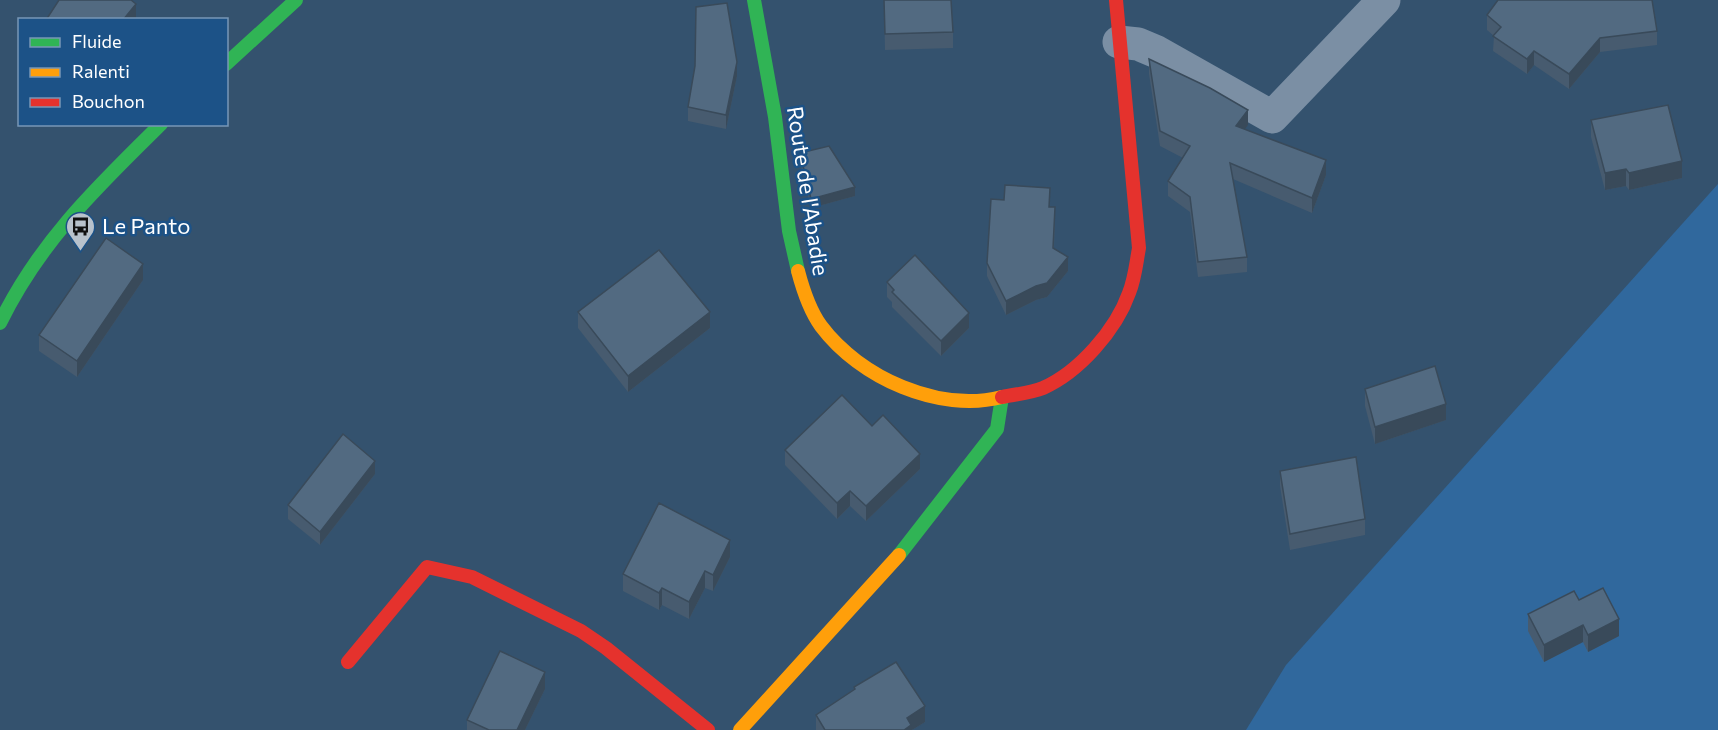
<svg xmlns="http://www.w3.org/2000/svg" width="1718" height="730" font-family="Commissioner,sans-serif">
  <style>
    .green { fill: #30689d }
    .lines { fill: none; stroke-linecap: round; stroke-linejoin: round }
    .street { stroke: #7b8fa4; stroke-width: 33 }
    .fast { stroke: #30b455; stroke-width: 14 }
    .slow { stroke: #ff9f0a; stroke-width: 14 }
    .jam { stroke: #e5322d; stroke-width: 14 }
    .wall { fill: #475b6f }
    .shaded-wall { fill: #394a5a }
    .building { fill: #526a81; stroke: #394a5a; stroke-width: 1.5 }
    .labels { text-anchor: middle; stroke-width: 5; stroke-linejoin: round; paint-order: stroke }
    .street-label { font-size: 22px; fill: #fff; stroke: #1c5287 }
    .poi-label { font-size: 22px; fill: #fff; stroke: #1c5287; text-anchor: start }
  </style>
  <rect width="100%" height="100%" fill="#34526e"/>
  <path class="green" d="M 1718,184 L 1718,730 L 1246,730 L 1286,665 Z"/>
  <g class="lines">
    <path class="street" d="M 1119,42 L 1138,44 L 1157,52 L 1272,117 L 1384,0"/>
    <g class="fast">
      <path d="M 754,0 L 775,117 L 789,231 L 798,271"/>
      <path d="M 226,64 L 296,0"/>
      <path d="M 0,323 C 40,241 97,187 161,124"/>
      <path d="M 899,555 L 997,429 L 1002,397"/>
    </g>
    <g class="slow">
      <path d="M 798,271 C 803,290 810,311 821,326 C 860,378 939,413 1002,397"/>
      <path d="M 740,730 L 899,555"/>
    </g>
    <g class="jam">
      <path d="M 1002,397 C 1016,394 1031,393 1043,388 C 1079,372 1116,330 1129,293 C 1135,278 1136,264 1139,248 L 1116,0"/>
      <path d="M 348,662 L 427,567 L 472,577 L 581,631 L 606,648 L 708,730"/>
    </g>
  </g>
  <g class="wall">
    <path d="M 884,0 L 953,32 L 953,48 L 885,50 Z"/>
    <path d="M 1487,15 L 1657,31 L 1657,45 L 1600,52 L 1569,89 L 1534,65 L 1527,74 L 1493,51 L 1494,36 L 1487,30 Z"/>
    <path d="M 1149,59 L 1248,125 L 1244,129 L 1326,175 L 1312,213 L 1233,179 L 1247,257 L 1247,272 L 1198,277 L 1190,212 L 1168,196 L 1168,181 L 1183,158 L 1160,146 L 1149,74 Z"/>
    <path d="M 737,76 L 726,129 L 688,121 L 688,107 Z"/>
    <path d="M 1591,120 L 1682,178 L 1629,190 L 1626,186 L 1605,190 L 1591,137 Z"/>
    <path d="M 800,153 L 855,196 L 811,208 L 800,162 Z"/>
    <path d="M 1049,207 L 1055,221 L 1054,248 L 1068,271 L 1047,297 L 1036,300 L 1006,315 L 987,276 L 987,263 Z"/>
    <path d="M 143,280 L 77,377 L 39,351 L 39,335 Z"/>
    <path d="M 887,282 L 969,328 L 941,356 L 892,307 L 892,302 L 887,297 Z"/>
    <path d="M 578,312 L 710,328 L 628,392 L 578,328 Z"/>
    <path d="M 1365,389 L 1446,420 L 1375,444 L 1365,406 Z"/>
    <path d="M 872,426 L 920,469 L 866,521 L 850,506 L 837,519 L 785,465 L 785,450 Z"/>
    <path d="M 1280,471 L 1365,519 L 1365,535 L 1290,550 L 1280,486 Z"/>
    <path d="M 375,474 L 320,545 L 288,519 L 288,505 Z"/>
    <path d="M 730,557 L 713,591 L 705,588 L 689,619 L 662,605 L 659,610 L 623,591 L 623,574 Z"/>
    <path d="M 1579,600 L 1619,636 L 1588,652 L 1583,642 L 1544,662 L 1528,631 L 1528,614 Z"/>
    <path d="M 854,687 L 925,722 L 912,730 L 816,730 L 816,715 L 854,689 Z"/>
    <path d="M 545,689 L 525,730 L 467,730 L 467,720 Z"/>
  </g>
  <g class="shaded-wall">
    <path d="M 136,4 L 136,20 L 123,20 Z"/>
    <path d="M 1600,38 L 1600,52 L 1569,89 L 1569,74 Z"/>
    <path d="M 1534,51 L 1534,65 L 1527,74 L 1527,59 Z"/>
    <path d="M 737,62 L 737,76 L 726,129 L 726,115 Z"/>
    <path d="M 1248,110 L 1248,125 L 1236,141 L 1236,126 Z"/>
    <path d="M 1326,160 L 1326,175 L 1312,213 L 1312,198 Z"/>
    <path d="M 1682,161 L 1682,178 L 1629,190 L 1629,173 Z"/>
    <path d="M 1626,169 L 1626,186 L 1605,190 L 1605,173 Z"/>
    <path d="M 855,187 L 855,196 L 811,208 L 811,199 Z"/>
    <path d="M 1068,257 L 1068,271 L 1047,297 L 1036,300 L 1006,315 L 1006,301 Z"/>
    <path d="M 143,264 L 143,280 L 77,377 L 77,361 Z"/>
    <path d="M 710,312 L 710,328 L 628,392 L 628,376 Z"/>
    <path d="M 969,313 L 969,328 L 941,356 L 941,341 Z"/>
    <path d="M 1446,404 L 1446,420 L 1375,444 L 1375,427 Z"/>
    <path d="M 920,454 L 920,469 L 866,521 L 866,506 Z"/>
    <path d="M 375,461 L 375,474 L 320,545 L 320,532 Z"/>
    <path d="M 850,491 L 850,506 L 837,519 L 837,503 Z"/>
    <path d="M 730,540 L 730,557 L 713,591 L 713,575 Z"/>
    <path d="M 705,571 L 705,588 L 689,619 L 689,602 Z"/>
    <path d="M 662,588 L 662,605 L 659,610 L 659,593 Z"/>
    <path d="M 1619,619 L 1619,636 L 1588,652 L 1588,635 Z"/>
    <path d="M 1583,625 L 1583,642 L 1544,662 L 1544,645 Z"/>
    <path d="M 545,672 L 545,689 L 525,730 L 517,730 Z"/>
    <path d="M 925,706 L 925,722 L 912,730 L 904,730 L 907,718 Z"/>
  </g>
  <g class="building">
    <path d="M 59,0 L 131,0 L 136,4 L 123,20 L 46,20 Z"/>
    <path d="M 884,0 L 951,0 L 953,32 L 885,34 Z"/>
    <path d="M 1498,0 L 1652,0 L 1657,31 L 1600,38 L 1569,74 L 1534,51 L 1527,59 L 1493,36 L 1501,27 L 1487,15 Z"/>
    <path d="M 727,3 L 737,62 L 726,115 L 688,107 L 695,66 L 696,7 Z"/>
    <path d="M 1149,59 L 1210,88 L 1248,110 L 1236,126 L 1326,160 L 1312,198 L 1230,163 L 1247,257 L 1198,262 L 1190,197 L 1168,181 L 1190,146 L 1160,131 Z"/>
    <path d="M 1668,105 L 1682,161 L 1629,173 L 1626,169 L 1605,173 L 1591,120 Z"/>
    <path d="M 829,146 L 855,187 L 811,199 L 800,153 Z"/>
    <path d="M 1005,185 L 1050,188 L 1049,207 L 1055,207 L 1053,248 L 1068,257 L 1047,283 L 1036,286 L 1006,301 L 987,263 L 991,199 L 1004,200 Z"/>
    <path d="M 106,238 L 143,264 L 77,361 L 39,335 Z"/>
    <path d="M 659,250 L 710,312 L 628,376 L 578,312 Z"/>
    <path d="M 915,255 L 969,313 L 941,341 L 892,292 L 894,290 L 887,282 Z"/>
    <path d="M 1435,366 L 1446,404 L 1375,427 L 1365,389 Z"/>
    <path d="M 842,395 L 872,426 L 883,415 L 920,454 L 866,506 L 850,491 L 837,503 L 785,450 Z"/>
    <path d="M 343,434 L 375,461 L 320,532 L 288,505 Z"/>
    <path d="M 1356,457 L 1365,519 L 1290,534 L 1280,471 Z"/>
    <path d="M 659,503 L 730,540 L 713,575 L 705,571 L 689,602 L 662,588 L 659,593 L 623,574 Z"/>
    <path d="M 1603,588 L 1619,619 L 1588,635 L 1583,625 L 1544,645 L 1528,614 L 1574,591 L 1579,600 Z"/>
    <path d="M 500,651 L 545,672 L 517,730 L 489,730 L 467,720 Z"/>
    <path d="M 896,662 L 925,706 L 907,718 L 911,725 L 904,730 L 825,730 L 816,715 L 855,689 L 854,687 Z"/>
  </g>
  <defs>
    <symbol id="bus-pin" viewBox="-11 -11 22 30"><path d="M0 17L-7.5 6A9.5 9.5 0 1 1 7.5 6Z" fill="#b8c2cc" stroke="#1c5287"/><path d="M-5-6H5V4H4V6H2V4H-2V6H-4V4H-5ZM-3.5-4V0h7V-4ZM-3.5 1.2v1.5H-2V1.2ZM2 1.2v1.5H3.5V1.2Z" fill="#111"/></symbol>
  </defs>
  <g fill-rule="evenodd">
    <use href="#bus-pin" x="64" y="210" width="33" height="45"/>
  </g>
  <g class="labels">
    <g class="street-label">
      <text transform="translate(808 191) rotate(81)" y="8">Route de l'Abadie</text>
    </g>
    <g class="poi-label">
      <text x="102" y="234">Le Panto</text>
    </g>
  </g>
  <rect x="18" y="18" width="210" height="108" fill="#1c5287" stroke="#7797b7" stroke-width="1.5"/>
  <rect x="30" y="38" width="30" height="9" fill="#30b455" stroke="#7797b7" stroke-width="1.5"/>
  <text x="72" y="48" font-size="18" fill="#ffffff">Fluide</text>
  <rect x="30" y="68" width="30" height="9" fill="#ff9f0a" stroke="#7797b7" stroke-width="1.5"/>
  <text x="72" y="78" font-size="18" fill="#ffffff">Ralenti</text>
  <rect x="30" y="98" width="30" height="9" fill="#e5322d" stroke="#7797b7" stroke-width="1.5"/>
  <text x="72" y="108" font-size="18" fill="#ffffff">Bouchon</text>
</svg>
